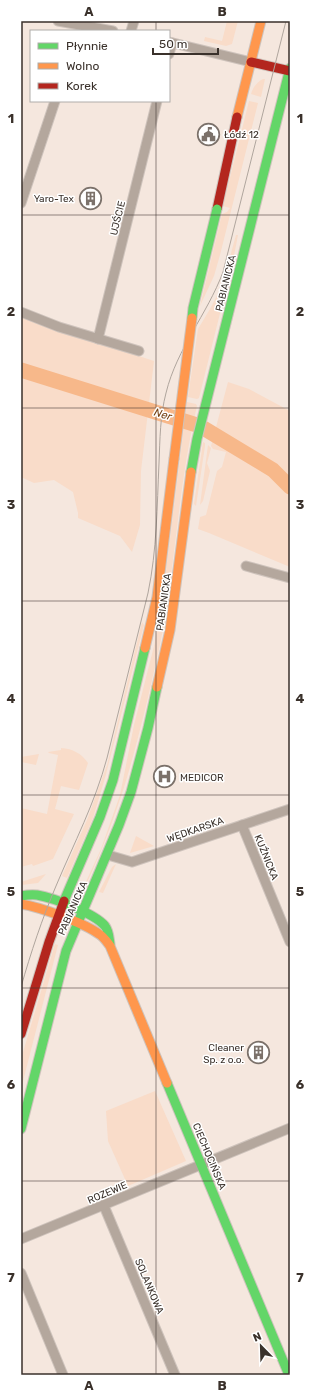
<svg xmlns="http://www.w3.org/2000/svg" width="311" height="1396" font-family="Rubik,sans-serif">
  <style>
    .green { fill: #f9dcc9 }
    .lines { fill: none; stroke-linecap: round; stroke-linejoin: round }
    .river { stroke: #f7b88a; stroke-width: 15 }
    .street-casing { stroke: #cec3bc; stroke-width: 11 }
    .fast-casing { stroke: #cec3bc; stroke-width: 11 }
    .slow-casing { stroke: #cec3bc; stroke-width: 11 }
    .jam-casing { stroke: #cec3bc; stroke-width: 11 }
    .street { stroke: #b4a79d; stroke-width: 9 }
    .fast { stroke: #63d668; stroke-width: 9 }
    .slow { stroke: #ff974d; stroke-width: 9 }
    .jam { stroke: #b3261e; stroke-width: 9 }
    .tram { stroke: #afa59d; stroke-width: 1 }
    .fast-bridge-casing { stroke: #cec3bc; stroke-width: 11; stroke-linecap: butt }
    .slow-bridge-casing { stroke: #cec3bc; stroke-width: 11; stroke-linecap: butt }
    .fast-bridge { stroke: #63d668; stroke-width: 9 }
    .slow-bridge { stroke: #ff974d; stroke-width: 9 }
    .grid { fill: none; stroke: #3a312b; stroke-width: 1; stroke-opacity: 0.55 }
    .labels { text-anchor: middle; stroke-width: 3; stroke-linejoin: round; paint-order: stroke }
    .poi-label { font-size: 10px; fill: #3a312b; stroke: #fff; text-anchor: start }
    .street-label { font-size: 10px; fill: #3a312b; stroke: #fff }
    .water-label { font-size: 11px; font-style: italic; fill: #723c0d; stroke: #fff }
    .neatline { fill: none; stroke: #3a312b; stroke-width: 1.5 }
    .grid-label { font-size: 13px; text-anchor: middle; font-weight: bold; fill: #3a312b }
  </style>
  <rect width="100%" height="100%" fill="#f5e7de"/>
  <g class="green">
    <path d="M 227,21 L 238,21 L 232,44 L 226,46 L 204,41 L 205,37 L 222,41 Z"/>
    <path d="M 263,79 L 265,79 L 261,97 L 251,94 C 253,87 257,82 263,79 Z"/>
    <path d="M 249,101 L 258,103 L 220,255 L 214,276 L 200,306 L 222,214 L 227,212 L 230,208 L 223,206 Z"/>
    <path d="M 236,235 L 238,235 L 233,261 L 199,398 L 197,399 L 188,397 L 198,329 L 210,309 L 222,286 Z"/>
    <path d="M 21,317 L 154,361 L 141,471 L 140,525 L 132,552 L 120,536 L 78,518 L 78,513 L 73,492 L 54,480 L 34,483 L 21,477 Z"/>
    <path d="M 228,382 L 249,389 L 290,411 L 290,567 L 209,533 L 198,529 L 200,517 L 206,515 L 217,471 L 222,467 L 226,452 L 213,449 L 211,446 Z"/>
    <path d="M 187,402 L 196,404 L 197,406 C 180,477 176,551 164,624 C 159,652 152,679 146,706 C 137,741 129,775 117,808 C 108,835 97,861 85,887 L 84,886 L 101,849 L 120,795 L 134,725 L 154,646 L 162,603 Z"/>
    <path d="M 203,442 L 205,443 L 205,446 L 196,506 L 194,504 Z"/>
    <path d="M 208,445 L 211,448 L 207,463 L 210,471 L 203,501 L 200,505 Z"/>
    <path d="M 142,622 L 144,625 L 105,778 L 93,818 L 67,878 L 62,876 L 87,820 L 107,765 Z"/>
    <path d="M 61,748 C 73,749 81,753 88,763 L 79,790 L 61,786 L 55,809 L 74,814 L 53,859 L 33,866 L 32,864 L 21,867 L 21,808 L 47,814 L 58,755 L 49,753 L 48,752 L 61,750 Z"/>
    <path d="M 39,754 L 36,765 L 21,762 L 21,757 Z"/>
    <path d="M 136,836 L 154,846 L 130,853 Z"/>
    <path d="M 116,864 L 103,893 L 99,892 L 112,867 Z"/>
    <path d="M 46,874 L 38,883 L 21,885 L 21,882 Z"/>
    <path d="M 55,944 L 58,945 L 21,1089 L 21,1059 Z"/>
    <path d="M 155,1091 L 186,1161 L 128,1186 L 108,1141 L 106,1111 Z"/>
  </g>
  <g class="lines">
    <path class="river" d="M 21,370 L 200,426 L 273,470 L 290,487"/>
    <defs>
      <g id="street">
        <path d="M 58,21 L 113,31"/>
        <path d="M 131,31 L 134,21"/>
        <path d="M 169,42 L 251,62"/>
        <path d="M 169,54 L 172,43"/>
        <path d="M 21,203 L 55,101"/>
        <path d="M 21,312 L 59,327 L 139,351"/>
        <path d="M 98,339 L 157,101"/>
        <path d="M 246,566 L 290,578"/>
        <path d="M 242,825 L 290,942"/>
        <path d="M 108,855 L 132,862 L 290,809"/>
        <path d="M 104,1206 L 175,1375"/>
        <path d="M 21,1239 L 290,1128"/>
        <path d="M 21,1273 L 63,1375"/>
      </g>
      <g id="fast">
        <path d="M 191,472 L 197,439 L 290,68"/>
        <path d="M 21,896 C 26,895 31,894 37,895 C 54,898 94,913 105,926 C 109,931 109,938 110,944"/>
        <path d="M 64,901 L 100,817 L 113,780 L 145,648"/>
        <path d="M 167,1083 L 289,1375"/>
        <path d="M 21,1129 L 66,951 L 119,825 L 131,792 L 148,728 L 157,687"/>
      </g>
      <g id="slow">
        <path d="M 237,117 L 261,21"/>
        <path d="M 145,648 L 157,597 L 174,459"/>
        <path d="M 157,687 L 170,630 L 191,472"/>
        <path d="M 21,904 C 40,907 84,923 99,934 C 104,937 107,942 110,946 L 167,1083"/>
      </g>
      <g id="jam">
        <path d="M 251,62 L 290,71"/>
        <path d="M 217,209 L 237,117"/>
        <path d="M 21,1034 L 49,942 L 64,901"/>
      </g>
    </defs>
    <use href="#street" class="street-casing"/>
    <use href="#fast" class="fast-casing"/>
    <use href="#slow" class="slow-casing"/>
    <use href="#jam" class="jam-casing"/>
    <use href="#street" class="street"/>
    <use href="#fast" class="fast"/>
    <use href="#slow" class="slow"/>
    <use href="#jam" class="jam"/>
    <path class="tram" d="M 21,987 C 31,952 42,919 56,886 C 74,843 95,803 107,758 L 148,593 C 157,550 157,506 159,463 C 160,439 160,416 166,393 C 177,348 207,315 223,272 L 286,21"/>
    <defs>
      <path id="fast-bridge" d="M 192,318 L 193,308 L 217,209"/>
      <path id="slow-bridge" d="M 174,459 L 192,318"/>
    </defs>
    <use href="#fast-bridge" class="fast-bridge-casing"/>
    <use href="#slow-bridge" class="slow-bridge-casing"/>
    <use href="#fast-bridge" class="fast-bridge"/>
    <use href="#slow-bridge" class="slow-bridge"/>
  </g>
  <path class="grid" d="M 156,21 L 156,31M 156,101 L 156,1375M 21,215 L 290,215M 21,408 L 290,408M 21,601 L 290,601M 21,795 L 290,795M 21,988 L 290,988M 21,1181 L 290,1181"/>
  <defs>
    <symbol id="civic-ring" viewBox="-11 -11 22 22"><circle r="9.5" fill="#fff" stroke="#7b716a" stroke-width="1.5"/><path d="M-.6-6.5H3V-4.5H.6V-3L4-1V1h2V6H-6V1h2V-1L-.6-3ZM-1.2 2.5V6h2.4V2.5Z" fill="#7b716a"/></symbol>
    <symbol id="building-ring" viewBox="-11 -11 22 22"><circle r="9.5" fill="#fff" stroke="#7b716a" stroke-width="1.5"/><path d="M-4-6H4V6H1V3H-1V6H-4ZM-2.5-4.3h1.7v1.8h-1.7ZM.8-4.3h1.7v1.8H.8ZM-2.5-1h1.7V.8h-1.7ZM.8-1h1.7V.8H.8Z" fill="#7b716a"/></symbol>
    <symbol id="hospital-ring" viewBox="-11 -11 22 22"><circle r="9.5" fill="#fff" stroke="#7b716a" stroke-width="1.5"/><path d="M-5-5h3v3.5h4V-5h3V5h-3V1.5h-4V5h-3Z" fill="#7b716a"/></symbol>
  </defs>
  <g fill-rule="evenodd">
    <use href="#civic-ring" x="196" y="122" width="25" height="25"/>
    <use href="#building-ring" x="78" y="186" width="25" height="25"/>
    <use href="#hospital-ring" x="152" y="764" width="25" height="25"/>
    <use href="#building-ring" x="246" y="1040" width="25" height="25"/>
  </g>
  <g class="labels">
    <g class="poi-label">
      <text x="224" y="138">Łódź 12</text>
      <text x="74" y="202" text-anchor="end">Yaro-Tex</text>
      <text x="180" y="781">MEDICOR</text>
      <text x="244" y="1051" text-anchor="end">Cleaner<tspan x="244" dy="12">Sp. z o.o.</tspan></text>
    </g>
    <g class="street-label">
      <text transform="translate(117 218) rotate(-76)" y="4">UJŚCIE</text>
      <text transform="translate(225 283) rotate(-76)" y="4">PABIANICKA</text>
      <text transform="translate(163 602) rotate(-82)" y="4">PABIANICKA</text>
      <text transform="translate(195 829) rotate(-19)" y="4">WĘDKARSKA</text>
      <text transform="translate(267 857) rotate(68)" y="4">KUŹNICKA</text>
      <text transform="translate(72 908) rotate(-66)" y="4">PABIANICKA</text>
      <text transform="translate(210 1156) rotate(67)" y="4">CIECHOCIŃSKA</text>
      <text transform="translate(107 1192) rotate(-23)" y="4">ROZEWIE</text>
      <text transform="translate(150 1286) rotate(67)" y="4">SOLANKOWA</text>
    </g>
    <g class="water-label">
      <text transform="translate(163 414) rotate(17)" y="4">Ner</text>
    </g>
  </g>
  <rect width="311" height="1396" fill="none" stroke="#ffffff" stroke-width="44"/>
  <rect x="30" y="30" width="140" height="72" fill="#ffffff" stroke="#b0adaa"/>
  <rect x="38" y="43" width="20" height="6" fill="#63d668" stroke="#b0adaa"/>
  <text x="66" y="50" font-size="12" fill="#3a312b">Płynnie</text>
  <rect x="38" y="63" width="20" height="6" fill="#ff974d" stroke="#b0adaa"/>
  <text x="66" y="70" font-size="12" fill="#3a312b">Wolno</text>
  <rect x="38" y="83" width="20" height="6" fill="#b3261e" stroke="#b0adaa"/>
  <text x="66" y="90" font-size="12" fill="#3a312b">Korek</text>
  <g transform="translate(261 1346) rotate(337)" stroke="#ffffff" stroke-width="3" paint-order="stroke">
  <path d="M0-3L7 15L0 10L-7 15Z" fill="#3a312b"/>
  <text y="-6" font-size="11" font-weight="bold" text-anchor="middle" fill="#3a312b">N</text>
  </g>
  <path d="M153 48v6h65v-6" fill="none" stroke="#3a312b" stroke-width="2"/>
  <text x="159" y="48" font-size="12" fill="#3a312b" stroke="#ffffff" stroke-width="3" paint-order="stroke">50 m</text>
  <rect x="22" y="22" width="267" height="1352" class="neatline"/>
  <g class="grid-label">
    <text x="89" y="16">A</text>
    <text x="222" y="16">B</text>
    <text x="11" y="123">1</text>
    <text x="300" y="123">1</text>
    <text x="11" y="316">2</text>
    <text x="300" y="316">2</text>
    <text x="11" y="509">3</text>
    <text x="300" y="509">3</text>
    <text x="11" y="703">4</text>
    <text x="300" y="703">4</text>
    <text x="11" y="896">5</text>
    <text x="300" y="896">5</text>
    <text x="11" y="1089">6</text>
    <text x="300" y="1089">6</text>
    <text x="11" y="1282">7</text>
    <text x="300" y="1282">7</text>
    <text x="89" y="1390">A</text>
    <text x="222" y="1390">B</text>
  </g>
</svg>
